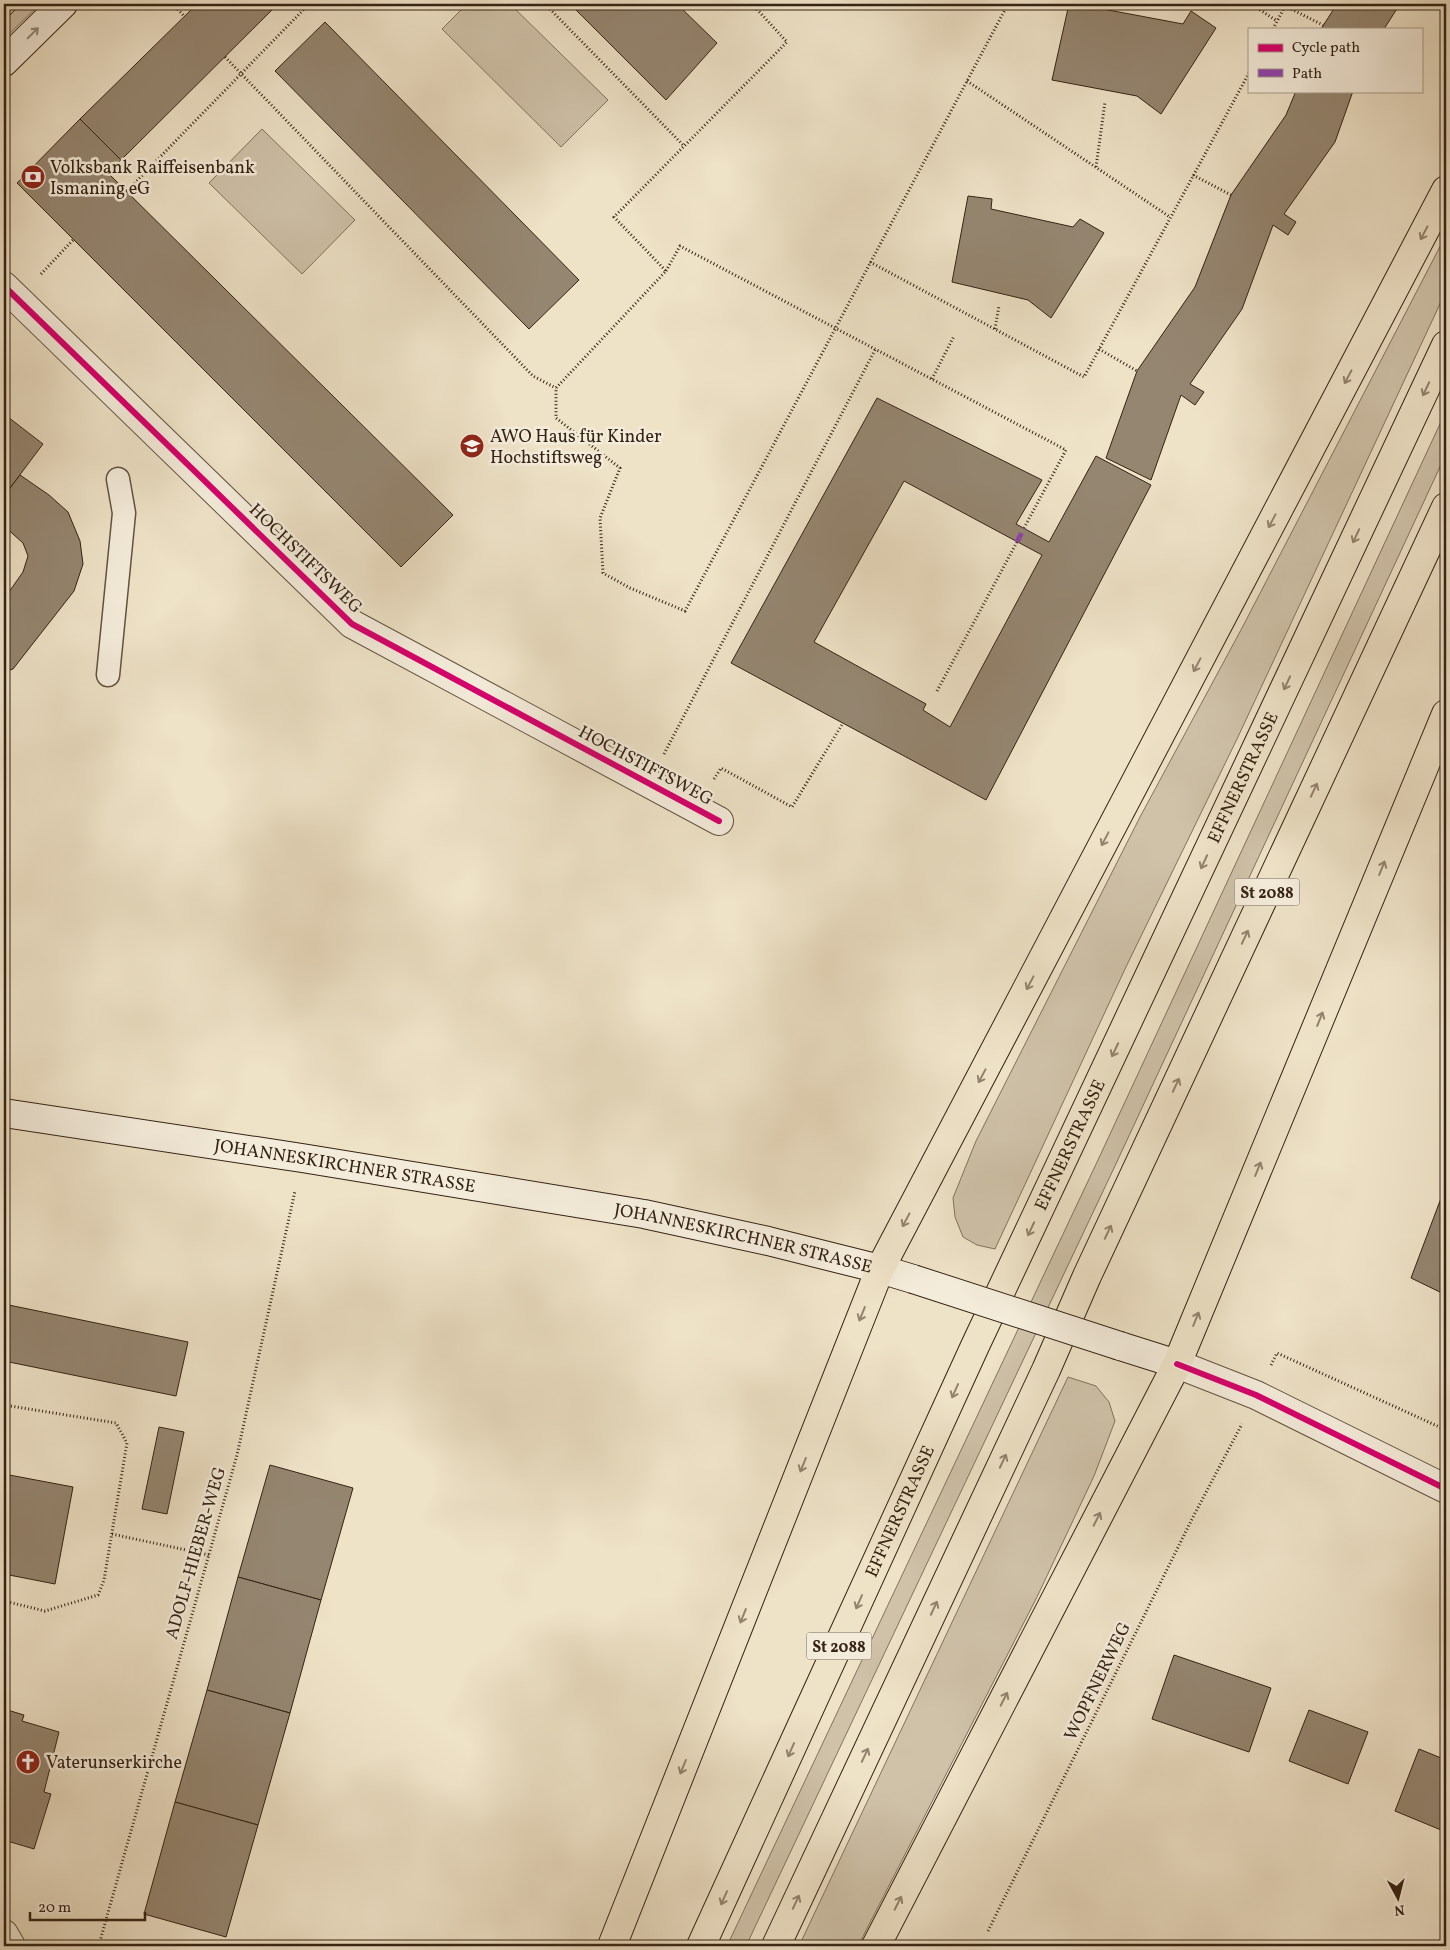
<svg xmlns="http://www.w3.org/2000/svg" width="1450" height="1950" font-family="Vollkorn,serif">
  <style>
    .green { fill: #cfc2a9; stroke: #82725e }
    .building { fill: #958671; stroke: #352314; fill-rule: evenodd }
    .lines { fill: none; stroke-linecap: round; stroke-linejoin: round }
    .service-casing { stroke: #635341; stroke-width: 25 }
    .minor-casing { stroke: #635341; stroke-width: 30 }
    .secondary-casing { stroke: #352314; stroke-width: 30 }
    .trunk-casing { stroke: #352314; stroke-width: 30 }
    .path { stroke: #352314; stroke-width: 3; stroke-dasharray: 1 2.5; stroke-linecap: butt }
    .service { stroke: #f4ecdb; stroke-width: 22 }
    .minor { stroke: #f4ecdb; stroke-width: 28 }
    .secondary { stroke: #f4ecdb; stroke-width: 28 }
    .trunk { stroke: #eee2c7; stroke-width: 28 }
    .tram { stroke: #352314; stroke-width: 1 }
    .secondary-bridge-casing { stroke: #352314; stroke-width: 30; stroke-linecap: butt }
    .secondary-bridge { stroke: #f4ecdb; stroke-width: 28 }
    .quiet { stroke: #8e44ad; stroke-width: 5; stroke-dasharray: 10 5; stroke-linecap: butt }
    .cycleway-casing { stroke: #f4ecdb; stroke-width: 9 }
    .cycleway { stroke: #d6006c; stroke-width: 6 }
    .oneway { stroke: #948878 }
    .oneway2 { stroke: #92826e }
    .labels { text-anchor: middle; stroke-width: 5; stroke-linejoin: round; paint-order: stroke }
    .shield { fill: #f4ecdb; stroke: #6e5f50; stroke-width: 1 }
    .shield-label { font-size: 16px; font-weight: bold; fill: #352314 }
    .poi-label { font-size: 18px; fill: #352314; stroke: #f4ecdb; text-anchor: start }
    .street-label { font-size: 18px; fill: #352314; stroke: #f4ecdb }
  </style>
  <rect width="100%" height="100%" fill="#eee2c7"/>
  <filter id="stains"><feTurbulence type="fractalNoise" baseFrequency=".004" numOctaves="4"/><feColorMatrix values="0 0 0 0 .2 0 0 0 0 .09 0 0 0 0 .02 0 0 0 .5 -.17"/></filter>
  <radialGradient id="worn" r=".72"><stop offset=".6" stop-color="#630" stop-opacity="0"/><stop offset="1" stop-color="#630" stop-opacity=".3"/></radialGradient>
  <g class="green">
    <path d="M 4,4 L 40,4 L 4,39 Z"/>
    <path d="M 467,4 L 510,4 L 608,100 L 561,147 L 442,29 Z"/>
    <path d="M 262,129 L 355,220 L 302,274 L 209,183 Z"/>
    <path d="M 1446,235 L 1446,291 L 1237,739 L 1125,969 L 995,1249 L 977,1245 L 963,1237 L 955,1217 L 953,1198 L 976,1141 L 1140,817 L 1242,628 Z"/>
    <path d="M 1446,411 L 1446,454 L 1114,1168 L 746,1946 L 727,1946 L 1098,1160 Z"/>
    <path d="M 1068,1377 L 1096,1386 L 1109,1402 L 1115,1421 L 1094,1476 L 1037,1597 L 858,1946 L 799,1946 Z"/>
  </g>
  <g class="building">
    <path d="M 197,4 L 278,4 L 121,160 L 80,119 Z"/>
    <path d="M 570,4 L 677,4 L 717,43 L 666,100 Z"/>
    <path d="M 1069,4 L 1103,4 L 1103,9 L 1183,24 L 1191,11 L 1216,28 L 1161,114 L 1137,96 L 1052,80 Z"/>
    <path d="M 1337,4 L 1400,4 L 1384,29 L 1321,29 Z"/>
    <path d="M 325,22 L 579,280 L 529,329 L 275,71 Z"/>
    <path d="M 1296,91 L 1353,91 L 1335,142 L 1284,214 L 1296,222 L 1288,235 L 1273,225 L 1242,309 L 1190,384 L 1204,392 L 1195,405 L 1181,395 L 1151,480 L 1106,458 L 1137,371 L 1195,287 L 1231,195 L 1286,115 Z"/>
    <path d="M 80,119 L 121,160 L 108,173 L 453,515 L 401,567 L 17,183 Z"/>
    <path d="M 968,196 L 992,199 L 991,209 L 1073,227 L 1080,219 L 1104,233 L 1051,318 L 1028,300 L 952,282 Z"/>
    <path d="M 877,398 L 1042,480 L 1016,524 L 1049,542 L 1096,456 L 1151,485 L 986,800 L 731,663 ZM 904,481 L 1042,555 L 950,727 L 923,710 L 926,704 L 814,642 Z"/>
    <path d="M 4,414 L 43,444 L 4,496 Z"/>
    <path d="M 20,475 L 49,495 L 68,512 L 80,541 L 83,564 L 74,591 L 13,669 L 4,672 L 4,599 L 23,572 L 28,556 L 23,543 L 4,526 L 4,496 Z"/>
    <path d="M 1446,1185 L 1446,1295 L 1411,1278 Z"/>
    <path d="M 4,1304 L 188,1342 L 176,1396 L 4,1361 Z"/>
    <path d="M 159,1427 L 184,1432 L 167,1514 L 142,1509 Z"/>
    <path d="M 270,1465 L 353,1488 L 321,1600 L 238,1577 Z"/>
    <path d="M 4,1474 L 73,1487 L 55,1584 L 4,1574 Z"/>
    <path d="M 238,1577 L 321,1600 L 290,1713 L 207,1690 Z"/>
    <path d="M 1174,1655 L 1271,1688 L 1249,1752 L 1152,1719 Z"/>
    <path d="M 207,1690 L 290,1713 L 258,1825 L 175,1802 Z"/>
    <path d="M 4,1709 L 24,1715 L 22,1721 L 59,1732 L 44,1792 L 51,1794 L 34,1849 L 4,1840 Z"/>
    <path d="M 1309,1710 L 1368,1732 L 1348,1784 L 1289,1761 Z"/>
    <path d="M 1419,1749 L 1446,1760 L 1446,1832 L 1395,1811 Z"/>
    <path d="M 175,1802 L 258,1825 L 226,1937 L 144,1914 Z"/>
  </g>
  <g class="lines">
    <defs>
      <path id="service" d="M 108,675 L 124,513 L 118,479"/>
      <g id="minor">
        <path d="M 4,286 L 352,624 L 719,821"/>
        <path d="M 1177,1364 L 1256,1395 L 1446,1489"/>
        <path d="M 4,1934 L 11,1946"/>
      </g>
      <g id="secondary">
        <path d="M 4,62 L 63,4"/>
        <path id="s1" d="M 4,1113 L 302,1158 L 644,1214 L 768,1241 L 880,1269 L 913,1279"/>
        <path d="M 1120,1346 L 1177,1364"/>
      </g>
      <g id="trunk">
        <path d="M 612,1946 L 880,1269 L 1446,190"/>
        <path id="s2" d="M 701,1946 L 975,1346 L 1446,345"/>
        <path d="M 776,1946 L 1046,1370 L 1087,1276 L 1446,507"/>
        <path d="M 876,1946 L 1177,1364 L 1446,714"/>
      </g>
    </defs>
    <use href="#service" class="service-casing"/>
    <use href="#minor" class="minor-casing"/>
    <use href="#secondary" class="secondary-casing"/>
    <use href="#trunk" class="trunk-casing"/>
    <g class="path">
      <path d="M 173,4 L 184,16"/>
      <path d="M 545,4 L 684,146"/>
      <path d="M 752,4 L 787,42 L 614,217 L 666,271 L 556,388 L 556,418 L 620,468 L 600,518 L 603,573 L 630,588 L 685,611 L 1008,4"/>
      <path d="M 1251,4 L 1277,21"/>
      <path d="M 1285,6 L 1323,25"/>
      <path d="M 1273,29 L 1286,4"/>
      <path d="M 225,57 L 533,376 L 556,388"/>
      <path d="M 967,81 L 1170,217"/>
      <path d="M 1096,167 L 1105,102"/>
      <path d="M 1193,175 L 1231,195"/>
      <path d="M 127,191 L 309,4"/>
      <path d="M 870,262 L 1084,377 L 1249,73"/>
      <path d="M 666,271 L 680,246 L 1066,450 L 1024,528"/>
      <path d="M 41,274 L 73,240"/>
      <path d="M 995,329 L 999,306"/>
      <path d="M 1099,349 L 1137,371"/>
      <path d="M 932,379 L 954,336"/>
      <path d="M 937,691 L 1017,542"/>
      <path d="M 664,754 L 876,348"/>
      <path d="M 714,779 L 721,768 L 792,807 L 843,723"/>
      <path d="M 1271,1365 L 1277,1353 L 1446,1430"/>
      <path d="M 4,1405 L 116,1423 L 127,1443 L 104,1580 L 98,1595 L 45,1611 L 4,1601"/>
      <path d="M 112,1534 L 209,1555"/>
      <path d="M 1446,1585 L 1443,1597 L 1446,1599"/>
      <path d="M 988,1931 L 1193,1517 L 1242,1424"/>
      <path d="M 90,1946 L 100,1941 L 237,1455 L 295,1191"/>
    </g>
    <use href="#service" class="service"/>
    <use href="#minor" class="minor"/>
    <use href="#secondary" class="secondary"/>
    <use href="#trunk" class="trunk"/>
    <path class="tram" d="M 4,21 L 21,4"/>
    <defs>
      <path id="secondary-bridge" d="M 913,1279 L 1120,1346"/>
    </defs>
    <use href="#secondary-bridge" class="secondary-bridge-casing"/>
    <use href="#secondary-bridge" class="secondary-bridge"/>
    <path class="quiet" d="M 1017,542 L 1024,528"/>
    <defs>
      <g id="cycleway">
        <path d="M 4,286 L 352,624 L 719,821"/>
        <path d="M 1177,1364 L 1256,1395 L 1446,1489"/>
      </g>
    </defs>
    <use href="#cycleway" class="cycleway-casing"/>
    <use href="#cycleway" class="cycleway"/>
  </g>
  <defs><path id="oneway-shaft" d="M-6 0H5M1.5-3L5.5 0L1.5 3" fill="none" stroke-width="1.6" stroke-linecap="round" stroke-linejoin="round" transform="scale(1.25)"/></defs>
  <use class="oneway" href="#oneway-shaft" transform="translate(33 33) rotate(-45)"/>
  <g class="oneway2">
    <use href="#oneway-shaft" transform="translate(1424 233) rotate(118)"/>
    <use href="#oneway-shaft" transform="translate(1348 377) rotate(118)"/>
    <use href="#oneway-shaft" transform="translate(1426 389) rotate(115)"/>
    <use href="#oneway-shaft" transform="translate(1272 521) rotate(118)"/>
    <use href="#oneway-shaft" transform="translate(1356 536) rotate(115)"/>
    <use href="#oneway-shaft" transform="translate(1197 665) rotate(118)"/>
    <use href="#oneway-shaft" transform="translate(1287 683) rotate(115)"/>
    <use href="#oneway-shaft" transform="translate(1314 790) rotate(-65)"/>
    <use href="#oneway-shaft" transform="translate(1105 839) rotate(118)"/>
    <use href="#oneway-shaft" transform="translate(1204 862) rotate(115)"/>
    <use href="#oneway-shaft" transform="translate(1382 868) rotate(-68)"/>
    <use href="#oneway-shaft" transform="translate(1245 937) rotate(-65)"/>
    <use href="#oneway-shaft" transform="translate(1030 983) rotate(118)"/>
    <use href="#oneway-shaft" transform="translate(1320 1019) rotate(-68)"/>
    <use href="#oneway-shaft" transform="translate(1115 1050) rotate(115)"/>
    <use href="#oneway-shaft" transform="translate(982 1076) rotate(118)"/>
    <use href="#oneway-shaft" transform="translate(1176 1085) rotate(-65)"/>
    <use href="#oneway-shaft" transform="translate(1258 1169) rotate(-68)"/>
    <use href="#oneway-shaft" transform="translate(906 1220) rotate(118)"/>
    <use href="#oneway-shaft" transform="translate(1031 1229) rotate(115)"/>
    <use href="#oneway-shaft" transform="translate(1108 1232) rotate(-65)"/>
    <use href="#oneway-shaft" transform="translate(862 1314) rotate(112)"/>
    <use href="#oneway-shaft" transform="translate(1196 1319) rotate(-68)"/>
    <use href="#oneway-shaft" transform="translate(955 1391) rotate(114)"/>
    <use href="#oneway-shaft" transform="translate(1003 1461) rotate(-65)"/>
    <use href="#oneway-shaft" transform="translate(803 1465) rotate(112)"/>
    <use href="#oneway-shaft" transform="translate(1097 1519) rotate(-63)"/>
    <use href="#oneway-shaft" transform="translate(859 1602) rotate(114)"/>
    <use href="#oneway-shaft" transform="translate(934 1608) rotate(-65)"/>
    <use href="#oneway-shaft" transform="translate(743 1616) rotate(112)"/>
    <use href="#oneway-shaft" transform="translate(1004 1699) rotate(-63)"/>
    <use href="#oneway-shaft" transform="translate(791 1750) rotate(114)"/>
    <use href="#oneway-shaft" transform="translate(865 1755) rotate(-65)"/>
    <use href="#oneway-shaft" transform="translate(683 1767) rotate(112)"/>
    <use href="#oneway-shaft" transform="translate(724 1898) rotate(114)"/>
    <use href="#oneway-shaft" transform="translate(796 1902) rotate(-65)"/>
    <use href="#oneway-shaft" transform="translate(898 1903) rotate(-63)"/>
  </g>
  <defs>
    <symbol id="bank-disc" viewBox="-11 -11 22 22"><circle r="9.5" fill="#8f2418" stroke="#f4ecdb"/><path d="M-6-4H6V4H-6ZM0-2.3a2.3 2.3 0 1 0 0 4.6a2.3 2.3 0 1 0 0-4.6Z" fill="#fff"/></symbol>
    <symbol id="school-disc" viewBox="-11 -11 22 22"><circle r="9.5" fill="#8f2418" stroke="#f4ecdb"/><path d="M0-5L7-2L0 1L-7-2ZM-4 1L0 2.5L4 1V4Q0 6-4 4Z" fill="#fff"/></symbol>
    <symbol id="church-disc" viewBox="-11 -11 22 22"><circle r="9.5" fill="#8f2418" stroke="#f4ecdb"/><path d="M-1.2-6h2.4v3.5h3.3v2.4h-3.3V6h-2.4V-.1h-3.3v-2.4h3.3Z" fill="#fff"/></symbol>
  </defs>
  <g fill-rule="evenodd">
    <use href="#bank-disc" x="19" y="163" width="28" height="28"/>
    <use href="#school-disc" x="458" y="432" width="28" height="28"/>
    <use href="#church-disc" x="14" y="1748" width="28" height="28"/>
  </g>
  <g class="labels">
    <g class="shield">
      <rect x="1234.5" y="878.5" width="65" height="27" rx="4"/>
      <rect x="806.5" y="1632.5" width="65" height="27" rx="4"/>
    </g>
    <g class="shield-label">
      <text x="1267" y="898">St 2088</text>
      <text x="839" y="1652">St 2088</text>
    </g>
    <g class="poi-label">
      <text x="50" y="173">Volksbank Raiffeisenbank<tspan x="50" dy="21">Ismaning eG</tspan></text>
      <text x="490" y="442">AWO Haus für Kinder<tspan x="490" dy="21">Hochstiftsweg</tspan></text>
      <text x="46" y="1768">Vaterunserkirche</text>
    </g>
    <g class="street-label">
      <text transform="translate(306 558) rotate(44)" y="6">HOCHSTIFTSWEG</text>
      <text transform="translate(646 765) rotate(28)" y="6">HOCHSTIFTSWEG</text>
      <text dy="6" stroke="none"><textPath href="#s2" startOffset="1288">EFFNERSTRASSE</textPath></text>
      <text dy="6" stroke="none"><textPath href="#s2" startOffset="882">EFFNERSTRASSE</textPath></text>
      <text dy="6" stroke="none"><textPath href="#s1" startOffset="345">JOHANNESKIRCHNER STRASSE</textPath></text>
      <text dy="6" stroke="none"><textPath href="#s1" startOffset="750">JOHANNESKIRCHNER STRASSE</textPath></text>
      <text dy="6" stroke="none"><textPath href="#s2" startOffset="478">EFFNERSTRASSE</textPath></text>
      <text transform="translate(195 1553) rotate(-74)" y="6">ADOLF-HIEBER-WEG</text>
      <text transform="translate(1097 1681) rotate(-64)" y="6">WOPFNERWEG</text>
    </g>
  </g>
  <rect width="1450" height="1950" fill="none" stroke="#eee2c7" stroke-width="20"/>
  <rect x="5" y="5" width="1440" height="1940" fill="none" stroke="#352314" stroke-width="2.5"/>
  <rect x="10" y="10" width="1430" height="1930" fill="none" stroke="#352314"/>
  <rect x="1248" y="28" width="175" height="65" fill="#f4ecdb" stroke="#a89c8b"/>
  <rect x="1258" y="44" width="25" height="8" fill="#d6006c" stroke="#a89c8b"/>
  <text x="1292" y="52" font-size="15" fill="#352314">Cycle path</text>
  <rect x="1258" y="69" width="25" height="8" fill="#8e44ad" stroke="#a89c8b"/>
  <text x="1292" y="78" font-size="15" fill="#352314">Path</text>
  <g transform="translate(1398 1898) rotate(173)" stroke="#f4ecdb" stroke-width="4" paint-order="stroke">
  <path d="M0-4L9 19L0 12L-9 19Z" fill="#352314"/>
  <text y="-8" font-size="14" font-weight="bold" text-anchor="middle" fill="#352314">N</text>
  </g>
  <path d="M30 1912v8h115v-8" fill="none" stroke="#352314" stroke-width="2.5"/>
  <text x="38" y="1912" font-size="15" fill="#352314" stroke="#f4ecdb" stroke-width="4" paint-order="stroke">20 m</text>
  <rect width="100%" height="100%" filter="url(#stains)"/>
  <rect width="100%" height="100%" fill="url(#worn)"/>
</svg>
